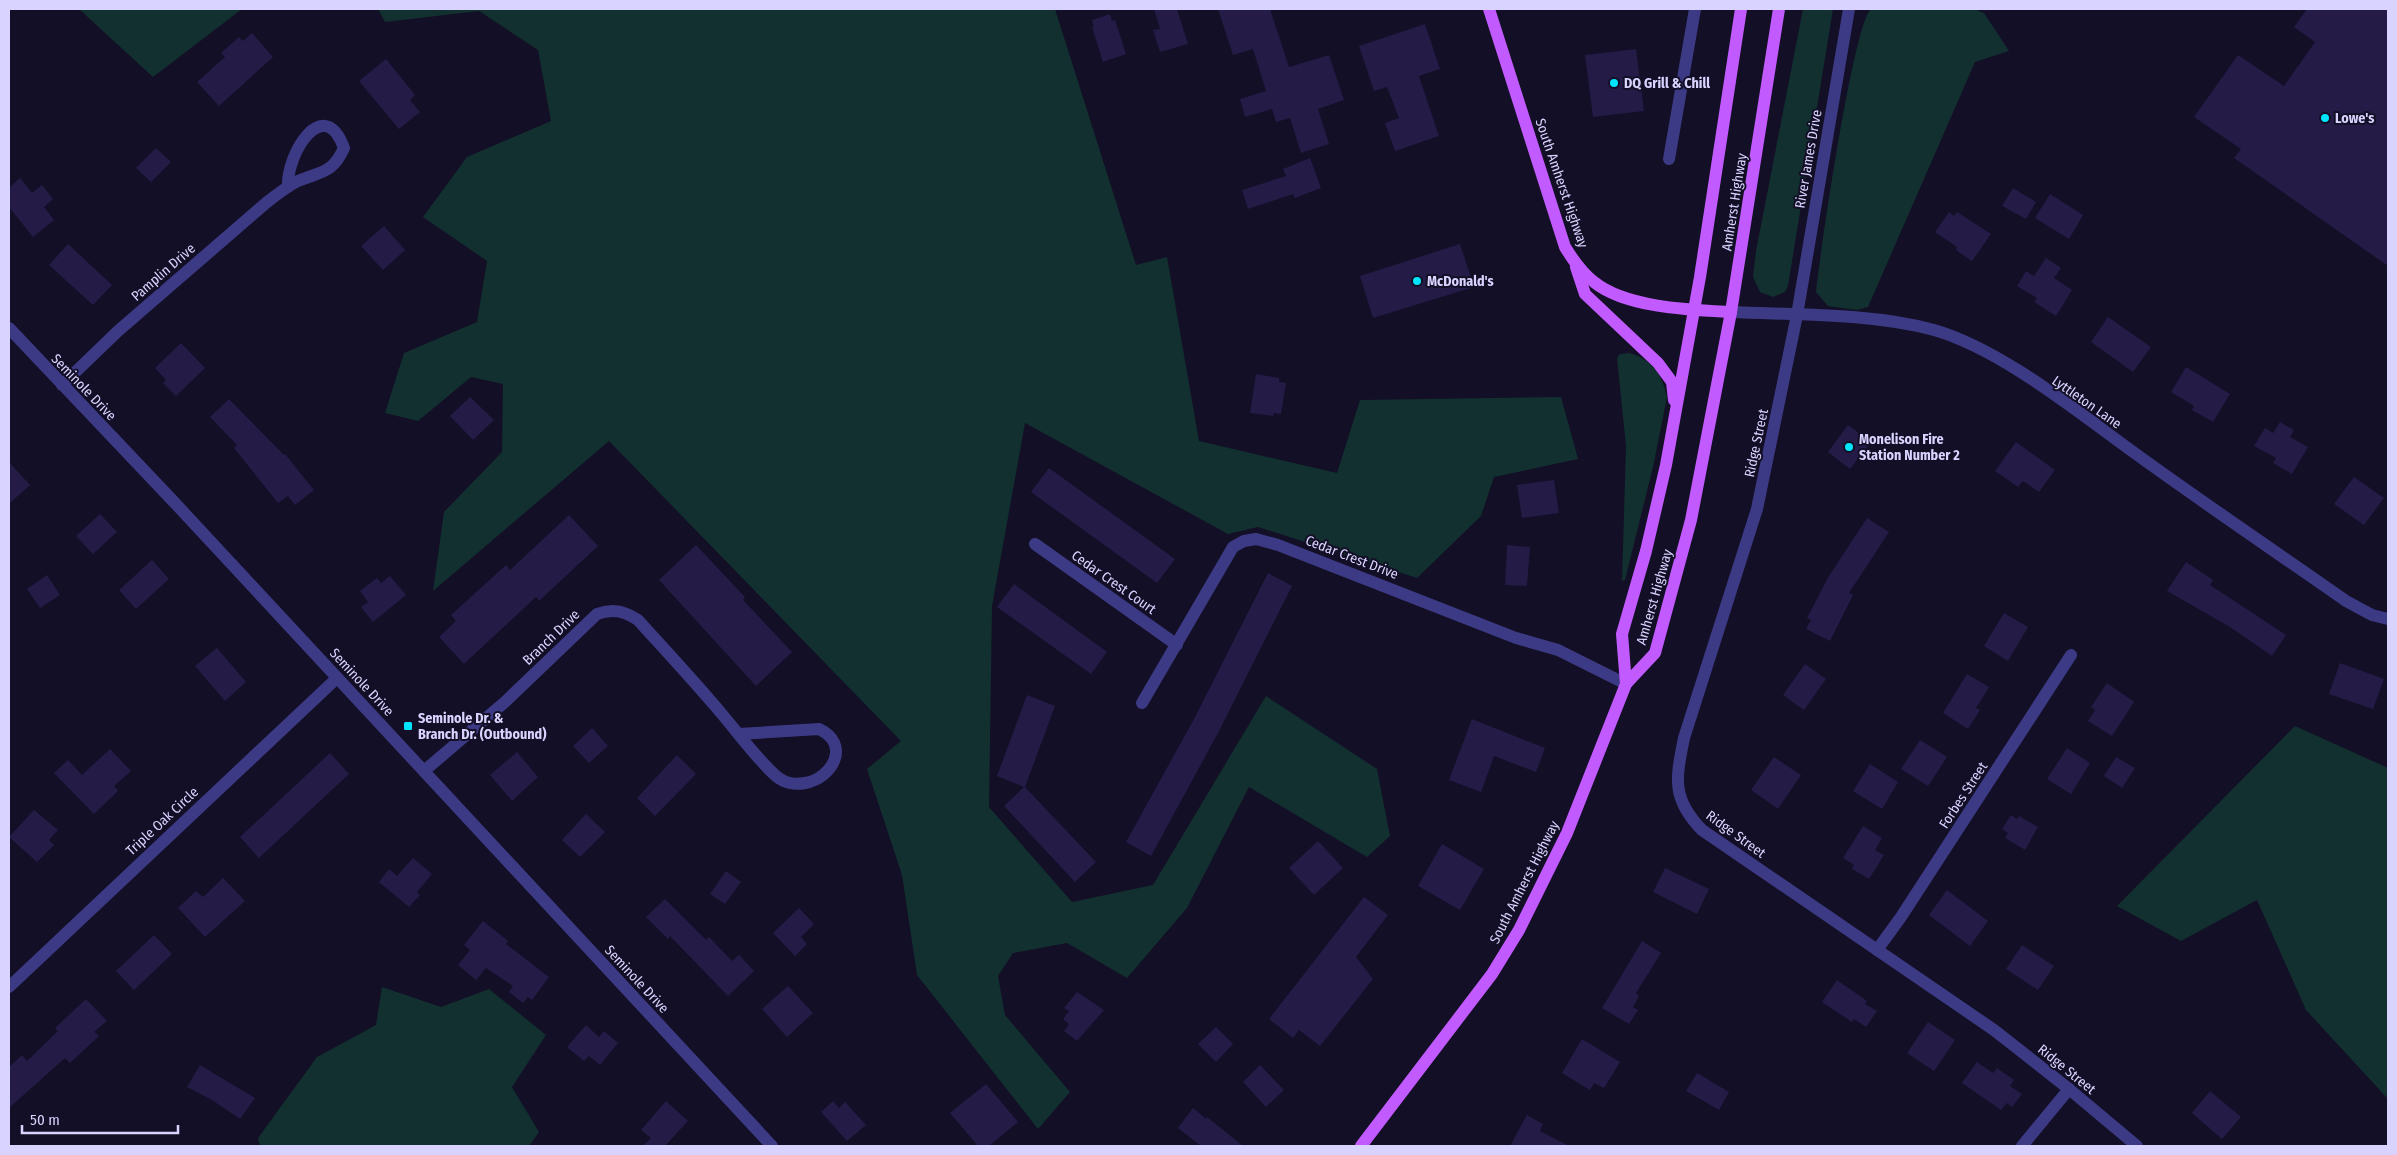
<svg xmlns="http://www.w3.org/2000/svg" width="2397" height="1155" font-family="'Fira Sans Condensed',sans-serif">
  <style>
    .green { fill: #12302f }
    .building { fill: #241b47 }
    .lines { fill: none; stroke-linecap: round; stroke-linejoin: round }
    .minor { stroke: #3d3a85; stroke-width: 12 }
    .major { stroke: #c25bff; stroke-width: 12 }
    .poi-dot { fill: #00e5ff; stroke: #130f26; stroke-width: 2 }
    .labels { text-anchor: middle; stroke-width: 4; stroke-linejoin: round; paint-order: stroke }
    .poi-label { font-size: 14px; font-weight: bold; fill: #d9d4ff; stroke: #130f26; text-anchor: start }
    .street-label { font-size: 14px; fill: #d9d4ff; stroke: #130f26 }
  </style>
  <rect width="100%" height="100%" fill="#130f26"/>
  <g class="green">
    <path d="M 79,9 L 242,9 L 153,77 Z"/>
    <path d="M 378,9 L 1055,9 L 1136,265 L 1167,257 L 1199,441 L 1337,473 L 1360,400 L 1561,397 L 1578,459 L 1494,477 L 1481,516 L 1417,578 L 1258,527 L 1228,534 L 1025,423 L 992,606 L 989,807 L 1072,902 L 1153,885 L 1266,696 L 1377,769 L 1390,836 L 1367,857 L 1249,787 L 1187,908 L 1127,978 L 1067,943 L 1013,953 L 998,976 L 1005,1015 L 1070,1092 L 1038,1129 L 917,975 L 902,875 L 867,769 L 901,741 L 609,441 L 433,591 L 444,512 L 502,452 L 503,384 L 471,377 L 418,421 L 385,413 L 404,353 L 477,322 L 487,261 L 423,217 L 467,157 L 551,121 L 538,50 L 479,11 L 385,22 Z"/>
    <path d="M 1803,9 L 1833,9 L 1788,286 L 1785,292 L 1773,297 L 1760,292 L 1753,277 L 1756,251 Z"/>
    <path d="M 1871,9 L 1974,9 L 1984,13 L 2009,51 L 1975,62 L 1868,307 L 1857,310 L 1828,306 L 1816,292 C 1820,254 1853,25 1871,9 Z"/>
    <path d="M 1629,353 C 1652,359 1662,374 1667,397 L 1653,467 L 1625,580 L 1622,581 L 1626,446 L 1617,358 L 1620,354 Z"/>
    <path d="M 2295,726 L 2388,768 L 2388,1099 L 2306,1010 L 2257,900 L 2181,941 L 2117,906 Z"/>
    <path d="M 382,987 L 441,1007 L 489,989 L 546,1035 L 512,1087 L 539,1132 L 529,1146 L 260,1146 L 258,1138 L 317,1057 L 376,1025 Z"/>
  </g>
  <g class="building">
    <path d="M 1154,9 L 1177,9 L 1188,44 L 1160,52 L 1153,30 L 1160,29 Z"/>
    <path d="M 1218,9 L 1270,9 L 1289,67 L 1329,55 L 1344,100 L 1318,109 L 1329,144 L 1301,153 L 1290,118 L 1276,122 L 1272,109 L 1245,117 L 1240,99 L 1266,91 L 1253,49 L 1233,55 Z"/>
    <path d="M 2307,9 L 2388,9 L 2388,266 L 2234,158 L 2241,149 L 2194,117 L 2238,55 L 2284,86 L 2315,42 L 2294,27 Z"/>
    <path d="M 1110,14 L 1112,21 L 1115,20 L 1126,54 L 1103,62 L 1092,27 L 1094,27 L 1092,20 Z"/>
    <path d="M 1425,24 L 1440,69 L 1419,76 L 1439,136 L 1395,151 L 1385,123 L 1399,118 L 1387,87 L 1374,91 L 1359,46 Z"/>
    <path d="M 252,33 L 273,57 L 219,106 L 197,82 L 225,57 L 221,53 L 239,37 L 243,41 Z"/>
    <path d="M 1636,49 L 1644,111 L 1593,117 L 1585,55 Z"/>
    <path d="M 386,59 L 415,95 L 410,100 L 420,112 L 399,129 L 359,81 Z"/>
    <path d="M 156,148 L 171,162 L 151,182 L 136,168 Z"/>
    <path d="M 1310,158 L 1321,188 L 1295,198 L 1293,194 L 1248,209 L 1242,190 L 1286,176 L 1283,169 Z"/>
    <path d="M 20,178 L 32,193 L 42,185 L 53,199 L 44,207 L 54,220 L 33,237 L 9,207 L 9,188 Z"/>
    <path d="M 2013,188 L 2036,202 L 2026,219 L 2002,206 Z"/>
    <path d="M 2050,194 L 2083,215 L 2069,239 L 2035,218 Z"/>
    <path d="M 1949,212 L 1954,216 L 1957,212 L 1991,234 L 1972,261 L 1956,250 L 1957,247 L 1935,232 Z"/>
    <path d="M 384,226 L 405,250 L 383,270 L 361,246 Z"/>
    <path d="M 68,244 L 112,285 L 93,305 L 49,265 Z"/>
    <path d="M 1460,244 L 1474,287 L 1373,318 L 1360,276 Z"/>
    <path d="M 2046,258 L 2061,268 L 2054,278 L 2072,290 L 2056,316 L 2034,302 L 2037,298 L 2017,286 L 2026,271 L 2034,276 Z"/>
    <path d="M 2108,317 L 2151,347 L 2133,372 L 2091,342 Z"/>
    <path d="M 181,343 L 205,368 L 176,396 L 163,383 L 166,380 L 155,368 Z"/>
    <path d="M 2186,367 L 2230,394 L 2213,422 L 2192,410 L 2194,406 L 2171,392 Z"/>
    <path d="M 1256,374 L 1279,378 L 1279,382 L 1286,383 L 1281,414 L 1274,413 L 1273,416 L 1250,413 Z"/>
    <path d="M 470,397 L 494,420 L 473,440 L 450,416 Z"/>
    <path d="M 229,399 L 284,455 L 285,454 L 314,490 L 295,505 L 288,496 L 278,503 L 234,448 L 237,445 L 210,417 Z"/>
    <path d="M 2280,422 L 2294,430 L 2290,437 L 2308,447 L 2292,474 L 2273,463 L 2276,458 L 2254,446 L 2265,428 L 2273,433 Z"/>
    <path d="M 1848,425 L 1871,442 L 1850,469 L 1828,452 Z"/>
    <path d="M 2016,442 L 2055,470 L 2039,492 L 2023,481 L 2018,487 L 1995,471 Z"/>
    <path d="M 9,462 L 30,485 L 9,504 Z"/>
    <path d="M 1049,468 L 1175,559 L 1157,583 L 1031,492 Z"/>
    <path d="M 2354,477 L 2384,498 L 2364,525 L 2334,504 Z"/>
    <path d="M 1554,480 L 1559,513 L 1522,518 L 1517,485 Z"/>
    <path d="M 100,514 L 117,532 L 93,554 L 76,536 Z"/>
    <path d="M 569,515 L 598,546 L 539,601 L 536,597 L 464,664 L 439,637 L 456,621 L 451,615 L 506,565 L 510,570 Z"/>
    <path d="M 1867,518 L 1889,532 L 1849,593 L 1853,595 L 1830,641 L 1806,629 L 1811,620 L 1807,618 L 1829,576 Z"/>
    <path d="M 696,545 L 745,597 L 743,600 L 792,652 L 756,686 L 659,580 Z"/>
    <path d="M 1507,545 L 1530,547 L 1527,586 L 1505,585 Z"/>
    <path d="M 152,560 L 169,579 L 136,609 L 119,590 Z"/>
    <path d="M 2186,562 L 2213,580 L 2210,585 L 2286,635 L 2272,656 L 2230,627 L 2167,591 Z"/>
    <path d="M 1268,573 L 1292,586 L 1218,733 L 1151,856 L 1126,842 L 1194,719 Z"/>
    <path d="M 47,575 L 60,595 L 40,608 L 27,589 Z"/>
    <path d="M 390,576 L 406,595 L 373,622 L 361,607 L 368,602 L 360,591 L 377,578 L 381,583 Z"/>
    <path d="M 1014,584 L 1107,652 L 1091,674 L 997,607 Z"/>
    <path d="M 2004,613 L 2028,627 L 2008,661 L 1984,646 Z"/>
    <path d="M 217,648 L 246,682 L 225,701 L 195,666 Z"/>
    <path d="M 2340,663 L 2384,679 L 2373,709 L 2329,694 Z"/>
    <path d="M 1805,664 L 1826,679 L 1804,710 L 1783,695 Z"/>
    <path d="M 1967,674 L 1989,687 L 1976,708 L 1980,710 L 1968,729 L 1943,713 Z"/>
    <path d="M 2107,683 L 2134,702 L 2112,736 L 2088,721 L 2095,710 L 2091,707 Z"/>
    <path d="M 1027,695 L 1055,706 L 1025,787 L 1096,862 L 1075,882 L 1004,806 L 1024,787 L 997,776 Z"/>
    <path d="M 1472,719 L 1545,748 L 1536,772 L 1494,756 L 1481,792 L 1449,780 Z"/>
    <path d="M 592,728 L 608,746 L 589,763 L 573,746 Z"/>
    <path d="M 1920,740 L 1947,757 L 1928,786 L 1901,769 Z"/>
    <path d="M 2067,748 L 2090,763 L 2071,794 L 2047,779 Z"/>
    <path d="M 110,749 L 131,771 L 114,786 L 118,791 L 94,814 L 54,773 L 68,760 L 82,775 Z"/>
    <path d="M 517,752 L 538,777 L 512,801 L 490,775 Z"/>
    <path d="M 330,753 L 349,774 L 259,858 L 240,837 Z"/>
    <path d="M 677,755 L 696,774 L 655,816 L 637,798 Z"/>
    <path d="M 1774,757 L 1801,775 L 1778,809 L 1751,790 Z"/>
    <path d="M 2116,757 L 2135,768 L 2122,788 L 2104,776 Z"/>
    <path d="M 1870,764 L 1898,782 L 1882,809 L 1853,791 Z"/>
    <path d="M 34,810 L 58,830 L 49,840 L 54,845 L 37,862 L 9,837 Z"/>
    <path d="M 586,814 L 605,832 L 580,857 L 562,840 Z"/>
    <path d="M 2011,815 L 2017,819 L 2019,816 L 2038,827 L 2025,850 L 2005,838 L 2008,833 L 2002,829 Z"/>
    <path d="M 1863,826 L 1882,838 L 1875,850 L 1884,855 L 1869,879 L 1852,869 L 1854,865 L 1843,858 Z"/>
    <path d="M 1318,841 L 1343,868 L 1314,895 L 1289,868 Z"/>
    <path d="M 1442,844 L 1484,869 L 1460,910 L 1418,886 Z"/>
    <path d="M 413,858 L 432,874 L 417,892 L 420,895 L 409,907 L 379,882 L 389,869 L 397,876 Z"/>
    <path d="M 1665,868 L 1709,889 L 1697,914 L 1653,892 Z"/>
    <path d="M 726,871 L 741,882 L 725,904 L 710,894 Z"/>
    <path d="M 223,878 L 245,901 L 205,937 L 178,908 L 196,891 L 203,897 Z"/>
    <path d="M 1947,890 L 1988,921 L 1970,946 L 1929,915 Z"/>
    <path d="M 1364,897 L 1388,915 L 1356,957 L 1373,979 L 1320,1046 L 1299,1030 L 1293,1038 L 1269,1019 Z"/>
    <path d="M 665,899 L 706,940 L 709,937 L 732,961 L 739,955 L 754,971 L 728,996 L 670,936 L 668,939 L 646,917 Z"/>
    <path d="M 799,908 L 814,924 L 801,937 L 807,944 L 795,956 L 773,933 Z"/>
    <path d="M 483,921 L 508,941 L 506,944 L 549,977 L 532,1000 L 528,997 L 523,1003 L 509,992 L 513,986 L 486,968 L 476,980 L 458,965 L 470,950 L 464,945 Z"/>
    <path d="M 154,935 L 172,954 L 134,990 L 116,971 Z"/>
    <path d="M 1642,941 L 1661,953 L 1636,993 L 1639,996 L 1633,1007 L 1638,1010 L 1629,1024 L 1602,1008 Z"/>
    <path d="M 2022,945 L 2054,966 L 2038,990 L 2006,969 Z"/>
    <path d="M 1837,980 L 1867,1001 L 1865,1004 L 1877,1011 L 1866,1027 L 1854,1019 L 1852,1022 L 1822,1002 Z"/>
    <path d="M 788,986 L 813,1013 L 787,1037 L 762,1009 Z"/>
    <path d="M 1077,992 L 1104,1010 L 1077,1041 L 1064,1031 L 1069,1024 L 1063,1019 L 1069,1011 L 1064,1008 Z"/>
    <path d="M 86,999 L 107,1021 L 94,1032 L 99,1036 L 70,1063 L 65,1058 L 9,1108 L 9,1067 L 22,1055 L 27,1061 L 58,1031 L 55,1028 Z"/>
    <path d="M 1928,1022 L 1955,1040 L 1934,1071 L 1907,1053 Z"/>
    <path d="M 586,1025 L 599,1037 L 604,1031 L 618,1043 L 600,1065 L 589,1056 L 584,1061 L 567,1047 Z"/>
    <path d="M 1216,1027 L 1233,1044 L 1216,1062 L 1198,1044 Z"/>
    <path d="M 1582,1039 L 1620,1062 L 1604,1088 L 1594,1083 L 1590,1090 L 1562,1073 Z"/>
    <path d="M 1977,1062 L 1993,1073 L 1997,1068 L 2014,1080 L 2010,1086 L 2022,1094 L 2012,1107 L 2007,1103 L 2001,1110 L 1962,1083 Z"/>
    <path d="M 200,1065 L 255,1098 L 240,1119 L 212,1100 L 187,1087 Z"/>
    <path d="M 1260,1065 L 1284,1090 L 1266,1107 L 1243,1082 Z"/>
    <path d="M 1697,1073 L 1729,1092 L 1719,1110 L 1686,1091 Z"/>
    <path d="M 986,1084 L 1018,1122 L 989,1146 L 978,1146 L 950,1113 Z"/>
    <path d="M 2210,1091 L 2241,1117 L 2222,1139 L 2192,1113 Z"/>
    <path d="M 666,1101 L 688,1121 L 665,1146 L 643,1146 L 651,1138 L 641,1130 Z"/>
    <path d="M 833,1101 L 839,1108 L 845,1102 L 866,1125 L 847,1141 L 821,1112 Z"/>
    <path d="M 1193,1108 L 1206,1119 L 1207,1117 L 1243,1146 L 1201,1146 L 1178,1128 Z"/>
    <path d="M 1527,1115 L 1543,1124 L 1540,1131 L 1569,1146 L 1510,1146 Z"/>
  </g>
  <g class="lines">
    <g class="minor">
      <path d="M 1849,9 L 1797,315 L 1757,509 L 1684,738 C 1676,778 1671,798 1702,830 L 1994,1030 L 2069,1089 L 2137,1146"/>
      <path d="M 1669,159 L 1695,9"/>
      <path d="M 1731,312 C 1796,315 1871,313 1934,330 C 2001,349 2079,413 2136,454 C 2205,504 2276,552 2346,601 L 2372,615 L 2388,619"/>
      <path d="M 9,328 L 174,502 L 772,1146"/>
      <path d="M 62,385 L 118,331 L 266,203 C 276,195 286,187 298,181 C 322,171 332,174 344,148 C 324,93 286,154 288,187"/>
      <path d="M 1035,544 L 1177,645"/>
      <path d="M 1142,703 L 1233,547 L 1244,541 L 1256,539 L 1278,545 L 1516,638 L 1558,650 L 1626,684"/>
      <path d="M 424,771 L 505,702 L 597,614 C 612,608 624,611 638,620 C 666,651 694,681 721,713 C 739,734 756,758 776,776 C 784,783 795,785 805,783 C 833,778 851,744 819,729 L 739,734"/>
      <path d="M 1877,950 L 1901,917 L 2071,655"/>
      <path d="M 9,987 L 337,678"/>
      <path d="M 2022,1146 L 2069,1089"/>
    </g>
    <g class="major">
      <path d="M 1489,9 L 1565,247 C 1573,260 1581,272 1594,282 C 1626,308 1691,310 1731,312"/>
      <path d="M 1576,267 L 1585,294 L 1658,363 L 1672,382 L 1674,400"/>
      <path d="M 1626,684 L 1622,634 L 1646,551 L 1666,465 L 1700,277 L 1741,9"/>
      <path d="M 1361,1146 L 1492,974 L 1519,930 L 1567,833 L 1626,684 L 1655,653 L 1691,520 L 1731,312 L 1779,9"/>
    </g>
  </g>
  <g class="poi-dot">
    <circle cx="1614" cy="83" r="5"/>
    <circle cx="2325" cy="118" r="5"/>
    <circle cx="1417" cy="281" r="5"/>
    <circle cx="1849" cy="447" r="5"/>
    <rect x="403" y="721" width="10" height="10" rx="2.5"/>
  </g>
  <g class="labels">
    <g class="poi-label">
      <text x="1624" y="88">DQ Grill &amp; Chill</text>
      <text x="2335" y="123">Lowe's</text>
      <text x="1427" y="286">McDonald's</text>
      <text x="1859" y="444">Monelison Fire<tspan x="1859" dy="16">Station Number 2</tspan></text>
      <text x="418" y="723">Seminole Dr. &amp;<tspan x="418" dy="16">Branch Dr. (Outbound)</tspan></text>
    </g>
    <g class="street-label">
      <text transform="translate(1808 159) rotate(-80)" y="5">River James Drive</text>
      <text transform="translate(1562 183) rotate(71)" y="5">South Amherst Highway</text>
      <text transform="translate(1734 202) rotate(-81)" y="5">Amherst Highway</text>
      <text transform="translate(163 272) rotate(-41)" y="5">Pamplin Drive</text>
      <text transform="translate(84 387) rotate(46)" y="5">Seminole Drive</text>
      <text transform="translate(2087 402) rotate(35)" y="5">Lyttleton Lane</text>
      <text transform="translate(1756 443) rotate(-78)" y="5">Ridge Street</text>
      <text transform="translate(1352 557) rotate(21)" y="5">Cedar Crest Drive</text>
      <text transform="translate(1114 582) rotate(35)" y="5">Cedar Crest Court</text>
      <text transform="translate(1654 597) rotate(-74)" y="5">Amherst Highway</text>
      <text transform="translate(551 637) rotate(-44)" y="5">Branch Drive</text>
      <text transform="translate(362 682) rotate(47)" y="5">Seminole Drive</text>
      <text transform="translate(1963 795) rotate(-57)" y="5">Forbes Street</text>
      <text transform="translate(162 821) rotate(-43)" y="5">Triple Oak Circle</text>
      <text transform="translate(1736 834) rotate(36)" y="5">Ridge Street</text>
      <text transform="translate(1524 882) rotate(-63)" y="5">South Amherst Highway</text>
      <text transform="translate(637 979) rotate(47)" y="5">Seminole Drive</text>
      <text transform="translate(2067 1069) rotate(39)" y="5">Ridge Street</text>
    </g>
  </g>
  <rect width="2397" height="1155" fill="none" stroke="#d9d4ff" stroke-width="20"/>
  <path d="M22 1125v8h156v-8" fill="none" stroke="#d9d4ff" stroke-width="2.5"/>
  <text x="30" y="1125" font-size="15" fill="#d9d4ff" stroke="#130f26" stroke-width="4" paint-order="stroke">50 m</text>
</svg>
